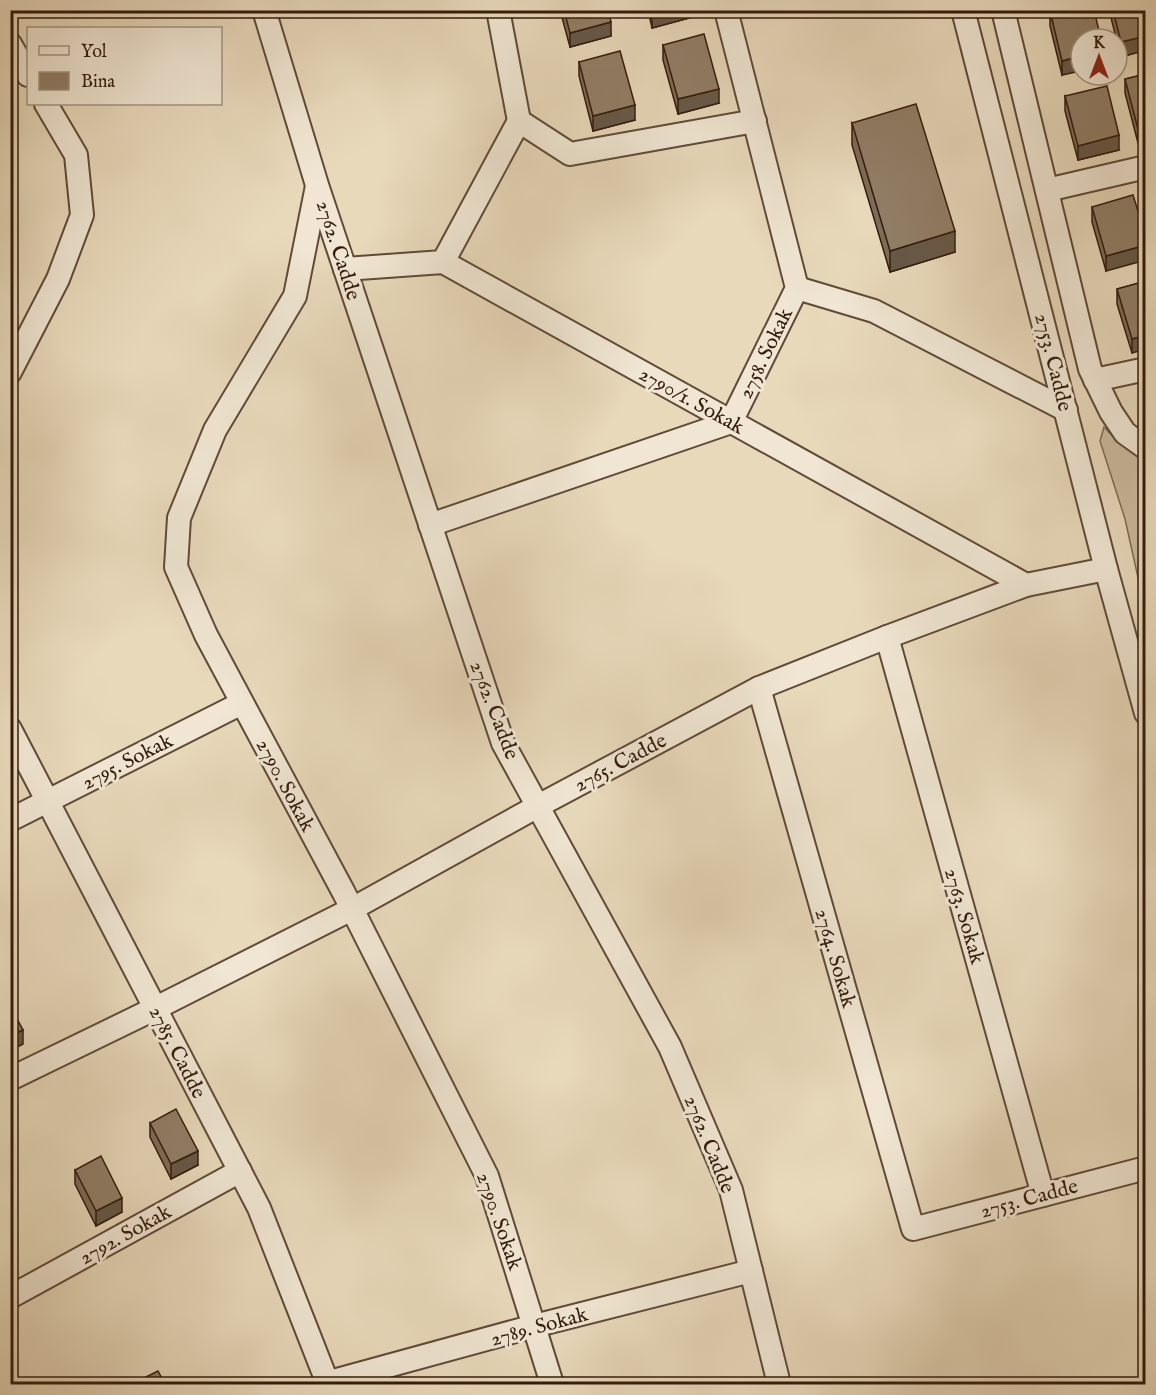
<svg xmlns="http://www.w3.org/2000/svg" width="1156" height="1395" font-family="'IM FELL English',serif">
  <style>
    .green { fill: #c9b99d; stroke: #7e6a54; stroke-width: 1.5 }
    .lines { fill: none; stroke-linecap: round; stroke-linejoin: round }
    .minor-casing { stroke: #604a38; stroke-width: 26 }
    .minor { stroke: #f0e6d3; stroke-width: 22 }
    .wall { fill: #7d6c59; stroke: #331b0c; stroke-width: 1.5 }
    .shaded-wall { fill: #665848; stroke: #331b0c; stroke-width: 1.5 }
    .building { fill: #917e67; stroke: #331b0c; stroke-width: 1.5 }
    .labels { text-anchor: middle; stroke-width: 6; stroke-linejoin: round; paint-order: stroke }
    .street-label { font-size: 21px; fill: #331b0c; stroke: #f0e6d3 }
  </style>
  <rect width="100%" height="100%" fill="#e8d9bb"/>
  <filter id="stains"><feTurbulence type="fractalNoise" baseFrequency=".00333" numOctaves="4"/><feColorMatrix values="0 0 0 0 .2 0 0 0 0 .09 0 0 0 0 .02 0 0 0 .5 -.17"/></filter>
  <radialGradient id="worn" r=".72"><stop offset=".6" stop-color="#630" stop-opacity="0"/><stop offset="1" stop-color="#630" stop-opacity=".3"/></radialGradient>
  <path class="green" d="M 1104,427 L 1119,443 L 1145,458 L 1145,609 L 1125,519 L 1100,441 Z"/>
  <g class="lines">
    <defs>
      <g id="minor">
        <path d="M 264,10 L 317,185 L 503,743 L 670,1047 L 731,1190 L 779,1384"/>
        <path d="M 498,10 L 519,121"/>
        <path d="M 963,10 L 1106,569 L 1146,713"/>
        <path d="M 1003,10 L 1090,369 L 1111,412 L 1125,433 L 1146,448"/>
        <path d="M 10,44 L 28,75"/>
        <path d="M 519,121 L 570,154 L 755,121"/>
        <path d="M 317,186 L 295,296 L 215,430 L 179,518 L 176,567 L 206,635 L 344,893 L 487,1176 L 552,1384"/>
        <path d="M 1047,190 L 1146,167"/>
        <path d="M 443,262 L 519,121"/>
        <path d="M 345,269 L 443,262 L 1026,585"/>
        <path d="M 797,288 L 874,311 L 1066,410"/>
        <path d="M 10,372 L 58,279 L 82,215 L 76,155 L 46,104"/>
        <path d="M 1095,380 L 1146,369"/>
        <path d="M 430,525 L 731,422 L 797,288 L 726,10"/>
        <path d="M 887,637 L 1043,1195"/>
        <path d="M 759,688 L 913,1229 L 1146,1168"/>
        <path d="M 10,729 L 259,1208 L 328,1384"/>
        <path d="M 10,820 L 242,703"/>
        <path d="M 10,1079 L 156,1008 L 352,909 L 538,806 L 759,688 L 887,637 L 1026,585 L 1106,569"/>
        <path d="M 10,1297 L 240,1171"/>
        <path d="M 322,1384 L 534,1326 L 751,1271"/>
      </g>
    </defs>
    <use href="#minor" class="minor-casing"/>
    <use href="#minor" class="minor"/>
  </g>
  <g class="wall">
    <path d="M 560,10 L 608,10 L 611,36 L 570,47 Z"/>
    <path d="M 648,10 L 693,10 L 693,17 L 652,28 Z"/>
    <path d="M 1094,10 L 1062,75 L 1050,26 L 1050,11 Z"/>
    <path d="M 1109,10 L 1146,10 L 1146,50 L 1121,57 Z"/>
    <path d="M 663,45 L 719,103 L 678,114 L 663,60 Z"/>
    <path d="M 579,62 L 635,120 L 593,131 L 579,76 Z"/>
    <path d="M 1146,74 L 1146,141 L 1138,143 L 1125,93 L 1125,79 Z"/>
    <path d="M 1065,96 L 1119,150 L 1078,160 L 1065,111 Z"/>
    <path d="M 852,123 L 955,252 L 890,272 L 852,145 Z"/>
    <path d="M 1092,207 L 1146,237 L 1106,271 L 1092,222 Z"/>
    <path d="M 1146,281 L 1132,353 L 1117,304 L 1117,289 Z"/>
    <path d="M 150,1123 L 198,1165 L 171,1179 L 150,1137 Z"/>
    <path d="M 75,1170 L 122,1212 L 96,1226 L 75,1184 Z"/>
  </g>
  <g class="shaded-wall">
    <path d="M 663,10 L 693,10 L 693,17 L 652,28 L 652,13 Z"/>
    <path d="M 611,22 L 611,36 L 570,47 L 570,33 Z"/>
    <path d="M 1146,36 L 1146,50 L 1121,57 L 1121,42 Z"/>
    <path d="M 1081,56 L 1081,71 L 1062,75 L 1062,61 Z"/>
    <path d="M 719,89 L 719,103 L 678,114 L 678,99 Z"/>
    <path d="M 635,105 L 635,120 L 593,131 L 593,116 Z"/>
    <path d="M 1146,127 L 1146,141 L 1138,143 L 1138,129 Z"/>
    <path d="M 1119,135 L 1119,150 L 1078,160 L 1078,146 Z"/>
    <path d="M 955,231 L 955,252 L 890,272 L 890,251 Z"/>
    <path d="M 1146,245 L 1146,260 L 1106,271 L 1106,256 Z"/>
    <path d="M 1146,335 L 1146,349 L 1132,353 L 1132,339 Z"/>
    <path d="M 23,1030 L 23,1044 L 10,1051 L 10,1036 Z"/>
    <path d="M 198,1151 L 198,1165 L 171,1179 L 171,1164 Z"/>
    <path d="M 122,1198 L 122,1212 L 96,1226 L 96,1211 Z"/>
  </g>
  <g class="building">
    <path d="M 564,10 L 608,10 L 611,22 L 570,33 Z"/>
    <path d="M 651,10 L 663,10 L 652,13 Z"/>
    <path d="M 1094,10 L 1101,39 L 1081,39 L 1081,56 L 1062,61 L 1050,11 Z"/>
    <path d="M 1113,10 L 1146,10 L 1146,36 L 1121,42 Z"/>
    <path d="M 704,34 L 719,89 L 678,99 L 663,45 Z"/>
    <path d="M 620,51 L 635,105 L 593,116 L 579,62 Z"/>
    <path d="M 1146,74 L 1146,127 L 1138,129 L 1125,79 Z"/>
    <path d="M 1107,86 L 1119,135 L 1078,146 L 1065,96 Z"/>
    <path d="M 916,104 L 955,231 L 890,251 L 852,123 Z"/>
    <path d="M 1133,195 L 1146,237 L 1146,245 L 1106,256 L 1092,207 Z"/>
    <path d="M 1146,281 L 1146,335 L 1132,339 L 1117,289 Z"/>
    <path d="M 10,1006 L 23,1030 L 10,1036 Z"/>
    <path d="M 176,1109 L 198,1151 L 171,1164 L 150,1123 Z"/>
    <path d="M 101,1156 L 122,1198 L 96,1211 L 75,1170 Z"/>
    <path d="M 158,1371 L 165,1384 L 132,1384 Z"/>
  </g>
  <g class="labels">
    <g class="street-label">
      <text transform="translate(339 250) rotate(72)" y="7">2762. Cadde</text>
      <text transform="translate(765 353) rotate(-64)" y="7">2758. Sokak</text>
      <text transform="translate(1054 362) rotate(76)" y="7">2753. Cadde</text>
      <text transform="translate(692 400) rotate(29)" y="7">2790/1. Sokak</text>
      <text transform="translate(495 710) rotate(69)" y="7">2762. Cadde</text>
      <text transform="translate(127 761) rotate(-27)" y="7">2795. Sokak</text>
      <text transform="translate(620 762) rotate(-28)" y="7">2765. Cadde</text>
      <text transform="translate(286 785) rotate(62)" y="7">2790. Sokak</text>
      <text transform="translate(965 916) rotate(74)" y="7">2763. Sokak</text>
      <text transform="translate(836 958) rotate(74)" y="7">2764. Sokak</text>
      <text transform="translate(178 1052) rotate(63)" y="7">2785. Cadde</text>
      <text transform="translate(710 1144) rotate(68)" y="7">2762. Cadde</text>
      <text transform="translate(1029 1198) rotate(-15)" y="7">2753. Cadde</text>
      <text transform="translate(500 1221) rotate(71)" y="7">2790. Sokak</text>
      <text transform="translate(125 1234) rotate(-29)" y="7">2792. Sokak</text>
      <text transform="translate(539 1326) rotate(-15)" y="7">2789. Sokak</text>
    </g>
  </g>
  <rect width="1156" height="1395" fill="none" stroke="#e8d9bb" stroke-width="36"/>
  <rect x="12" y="12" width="1132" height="1371" fill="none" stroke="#331b0c" stroke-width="3"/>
  <rect x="18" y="18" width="1120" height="1359" fill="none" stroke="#331b0c" stroke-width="1.5"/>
  <rect x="27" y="27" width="195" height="78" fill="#f0e6d3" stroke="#a49583" stroke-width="1.5"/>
  <rect x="39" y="46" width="30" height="9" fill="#f0e6d3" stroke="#a49583" stroke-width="1.5"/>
  <text x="81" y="57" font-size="18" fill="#331b0c">Yol</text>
  <rect x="39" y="72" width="30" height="18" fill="#917e67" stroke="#a49583" stroke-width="1.5"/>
  <text x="81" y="87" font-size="18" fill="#331b0c">Bina</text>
  <g transform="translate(1099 57)"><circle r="28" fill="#f0e6d3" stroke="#a49583" stroke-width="1.5"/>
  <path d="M0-4.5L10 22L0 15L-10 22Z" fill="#8f2418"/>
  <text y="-9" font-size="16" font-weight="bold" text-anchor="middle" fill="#331b0c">K</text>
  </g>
  <rect width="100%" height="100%" filter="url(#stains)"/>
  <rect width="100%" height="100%" fill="url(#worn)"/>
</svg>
